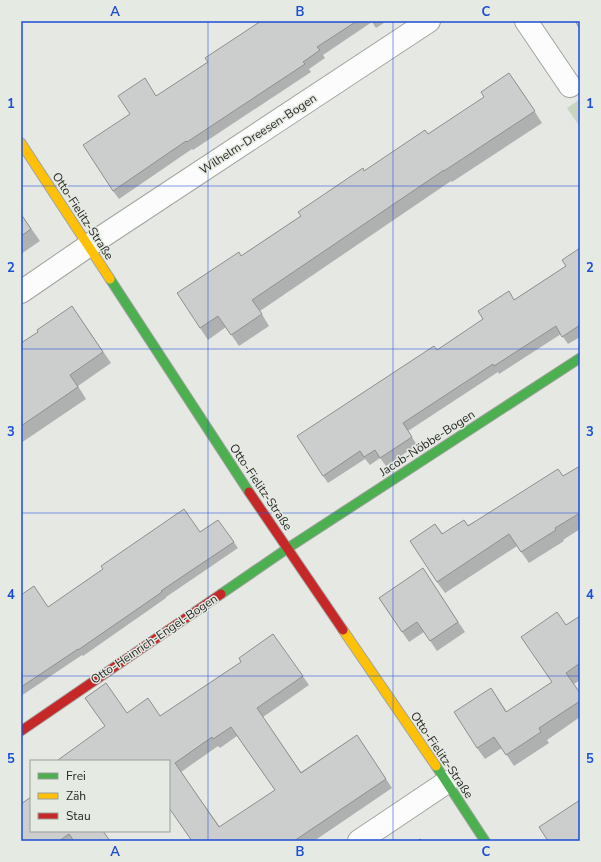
<svg xmlns="http://www.w3.org/2000/svg" width="601" height="862" font-family="'Nunito Sans',sans-serif">
  <style>
    .green { fill: #c7d5be }
    .lines { fill: none; stroke-linecap: round; stroke-linejoin: round }
    .street-casing { stroke: #a2a4a0; stroke-width: 24 }
    .fast-casing { stroke: #a2a4a0; stroke-width: 11 }
    .slow-casing { stroke: #a2a4a0; stroke-width: 11 }
    .jam-casing { stroke: #a2a4a0; stroke-width: 11 }
    .street { stroke: #fbfcfb; stroke-width: 22 }
    .fast { stroke: #4caf50; stroke-width: 9 }
    .slow { stroke: #ffc107; stroke-width: 9 }
    .jam { stroke: #c62828; stroke-width: 9 }
    .wall { fill: #afb1b1; fill-rule: evenodd }
    .building { fill: #cccece; stroke: #8f9090; fill-rule: evenodd }
    .grid { fill: none; stroke: #1d4ed8; stroke-width: 1; stroke-opacity: 0.55 }
    .labels { text-anchor: middle; stroke-width: 3; stroke-linejoin: round; paint-order: stroke }
    .street-label { font-size: 12px; fill: #272926; stroke: #e5eae2 }
    .neatline { fill: none; stroke: #1d4ed8; stroke-width: 1.5 }
    .grid-label { font-size: 13px; text-anchor: middle; font-weight: bold; fill: #1d4ed8 }
  </style>
  <rect width="100%" height="100%" fill="#e6e8e4"/>
  <path class="green" d="M 580,99 L 580,127 L 567,108 Z"/>
  <g class="lines">
    <defs>
      <g id="street">
        <path d="M 526,21 L 570,86"/>
        <path d="M 21,292 L 88,246 L 429,21"/>
        <path d="M 359,841 L 447,782"/>
      </g>
      <g id="fast">
        <path d="M 110,279 L 249,492"/>
        <path d="M 221,594 L 288,548 L 580,358"/>
        <path d="M 436,766 L 485,841"/>
      </g>
      <g id="slow">
        <path d="M 21,143 L 110,279"/>
        <path d="M 343,630 L 436,766"/>
      </g>
      <g id="jam">
        <path d="M 249,492 L 343,630"/>
        <path d="M 21,731 L 221,594"/>
      </g>
    </defs>
    <use href="#street" class="street-casing"/>
    <use href="#fast" class="fast-casing"/>
    <use href="#slow" class="slow-casing"/>
    <use href="#jam" class="jam-casing"/>
    <use href="#street" class="street"/>
    <use href="#fast" class="fast"/>
    <use href="#slow" class="slow"/>
    <use href="#jam" class="jam"/>
  </g>
  <g class="wall">
    <path d="M 261,21 L 387,21 L 376,28 L 372,22 L 323,55 L 325,58 L 309,69 L 311,72 L 193,150 L 192,149 L 119,199 L 113,191 L 157,96 L 208,62 Z"/>
    <path d="M 517,84 L 542,123 L 452,182 L 451,181 L 260,311 L 269,326 L 239,346 L 226,327 L 208,340 L 200,328 L 241,256 L 301,216 L 428,134 Z"/>
    <path d="M 21,214 L 40,241 L 21,254 Z"/>
    <path d="M 580,248 L 580,337 L 568,344 L 561,334 L 499,374 L 498,372 L 408,431 L 417,445 L 386,466 L 380,458 L 370,465 L 365,459 L 328,483 L 323,476 L 437,350 L 566,266 Z"/>
    <path d="M 72,306 L 111,363 L 78,386 L 86,399 L 21,443 L 21,343 L 38,332 Z"/>
    <path d="M 580,466 L 580,529 L 563,540 L 564,541 L 529,563 L 517,546 L 445,593 L 437,582 L 435,524 L 443,534 L 468,525 L 563,476 Z"/>
    <path d="M 218,520 L 238,548 L 194,578 L 166,597 L 166,598 L 83,656 L 82,655 L 21,696 L 21,595 L 48,607 L 200,532 Z"/>
    <path d="M 430,579 L 465,632 L 437,651 L 424,632 L 409,642 L 379,598 Z"/>
    <path d="M 580,616 L 580,680 L 574,684 L 580,693 L 580,717 L 547,740 L 549,743 L 514,766 L 502,748 L 485,759 L 477,748 L 491,688 L 507,712 L 552,682 L 566,625 Z"/>
    <path d="M 273,634 L 309,685 L 263,717 L 301,772 L 357,735 L 392,788 L 314,841 L 192,841 L 127,713 L 160,716 L 241,662 ZM 237,736 L 275,790 L 220,827 L 181,772 L 218,746 L 220,748 Z"/>
    <path d="M 31,797 L 103,831 L 110,841 L 21,841 Z"/>
  </g>
  <g class="building">
    <path d="M 261,21 L 357,21 L 317,47 L 320,50 L 303,62 L 305,64 L 187,142 L 186,141 L 113,191 L 83,145 L 130,114 L 118,96 L 145,78 L 156,96 L 208,62 L 205,58 Z"/>
    <path d="M 575,21 L 580,21 L 580,29 Z"/>
    <path d="M 509,73 L 535,111 L 444,171 L 444,170 L 252,300 L 262,314 L 231,335 L 218,316 L 200,328 L 177,293 L 239,252 L 241,256 L 301,216 L 298,212 L 363,168 L 364,171 L 425,130 L 428,134 L 484,97 L 481,92 Z"/>
    <path d="M 21,214 L 31,229 L 21,236 Z"/>
    <path d="M 580,248 L 580,325 L 562,337 L 556,326 L 494,366 L 493,364 L 403,423 L 412,437 L 380,458 L 375,450 L 364,457 L 360,451 L 323,476 L 297,436 L 434,346 L 437,350 L 483,319 L 478,311 L 509,291 L 514,300 L 566,266 L 562,260 Z"/>
    <path d="M 72,306 L 103,352 L 70,375 L 78,387 L 21,426 L 21,343 L 38,332 L 37,330 Z"/>
    <path d="M 580,466 L 580,513 L 555,528 L 556,530 L 521,552 L 509,534 L 437,582 L 410,541 L 435,524 L 442,534 L 464,520 L 468,526 L 558,469 L 563,476 Z"/>
    <path d="M 184,509 L 200,532 L 218,520 L 234,542 L 189,572 L 161,591 L 162,592 L 78,650 L 78,649 L 21,687 L 21,595 L 34,586 L 48,607 L 103,569 L 101,566 Z"/>
    <path d="M 423,568 L 458,622 L 430,641 L 417,622 L 402,632 L 379,598 Z"/>
    <path d="M 557,612 L 566,625 L 580,616 L 580,663 L 566,673 L 580,693 L 580,701 L 539,728 L 541,732 L 506,755 L 494,737 L 477,748 L 454,712 L 491,688 L 506,712 L 552,682 L 521,637 Z"/>
    <path d="M 273,634 L 303,676 L 257,708 L 301,773 L 357,735 L 386,779 L 294,841 L 192,841 L 169,808 L 169,761 L 59,761 L 58,760 L 105,726 L 85,698 L 106,683 L 127,713 L 148,698 L 160,716 L 241,662 L 239,658 ZM 231,727 L 275,790 L 219,827 L 175,763 L 212,737 L 213,739 Z"/>
    <path d="M 31,797 L 31,831 L 103,831 L 110,841 L 74,841 L 69,834 L 59,841 L 21,841 L 21,804 Z"/>
    <path d="M 580,800 L 580,841 L 548,841 L 539,827 Z"/>
    <path d="M 420,839 L 422,841 L 417,841 Z"/>
  </g>
  <path class="grid" d="M 208,21 L 208,841M 393,21 L 393,841M 21,186 L 580,186M 21,349 L 580,349M 21,513 L 580,513M 21,676 L 580,676"/>
  <g class="labels">
    <g class="street-label">
      <text transform="translate(258 134) rotate(-33)" y="4">Wilhelm-Dreesen-Bogen</text>
      <text transform="translate(83 216) rotate(57)" y="4">Otto-Fielitz-Straße</text>
      <text transform="translate(427 443) rotate(-33)" y="4">Jacob-Nöbbe-Bogen</text>
      <text transform="translate(261 487) rotate(56)" y="4">Otto-Fielitz-Straße</text>
      <text transform="translate(154 639) rotate(-34)" y="4">Otto-Heinrich-Engel-Bogen</text>
      <text transform="translate(442 755) rotate(56)" y="4">Otto-Fielitz-Straße</text>
    </g>
  </g>
  <rect width="601" height="862" fill="none" stroke="#e5eae2" stroke-width="44"/>
  <rect x="30" y="760" width="140" height="72" fill="#e5eae2" stroke="#999d97"/>
  <rect x="38" y="773" width="20" height="6" fill="#4caf50" stroke="#999d97"/>
  <text x="66" y="780" font-size="12" fill="#272926">Frei</text>
  <rect x="38" y="793" width="20" height="6" fill="#ffc107" stroke="#999d97"/>
  <text x="66" y="800" font-size="12" fill="#272926">Zäh</text>
  <rect x="38" y="813" width="20" height="6" fill="#c62828" stroke="#999d97"/>
  <text x="66" y="820" font-size="12" fill="#272926">Stau</text>
  <rect x="22" y="22" width="557" height="818" class="neatline"/>
  <g class="grid-label">
    <text x="115" y="16">A</text>
    <text x="300" y="16">B</text>
    <text x="486" y="16">C</text>
    <text x="11" y="108">1</text>
    <text x="590" y="108">1</text>
    <text x="11" y="272">2</text>
    <text x="590" y="272">2</text>
    <text x="11" y="436">3</text>
    <text x="590" y="436">3</text>
    <text x="11" y="599">4</text>
    <text x="590" y="599">4</text>
    <text x="11" y="763">5</text>
    <text x="590" y="763">5</text>
    <text x="115" y="856">A</text>
    <text x="300" y="856">B</text>
    <text x="486" y="856">C</text>
  </g>
</svg>
